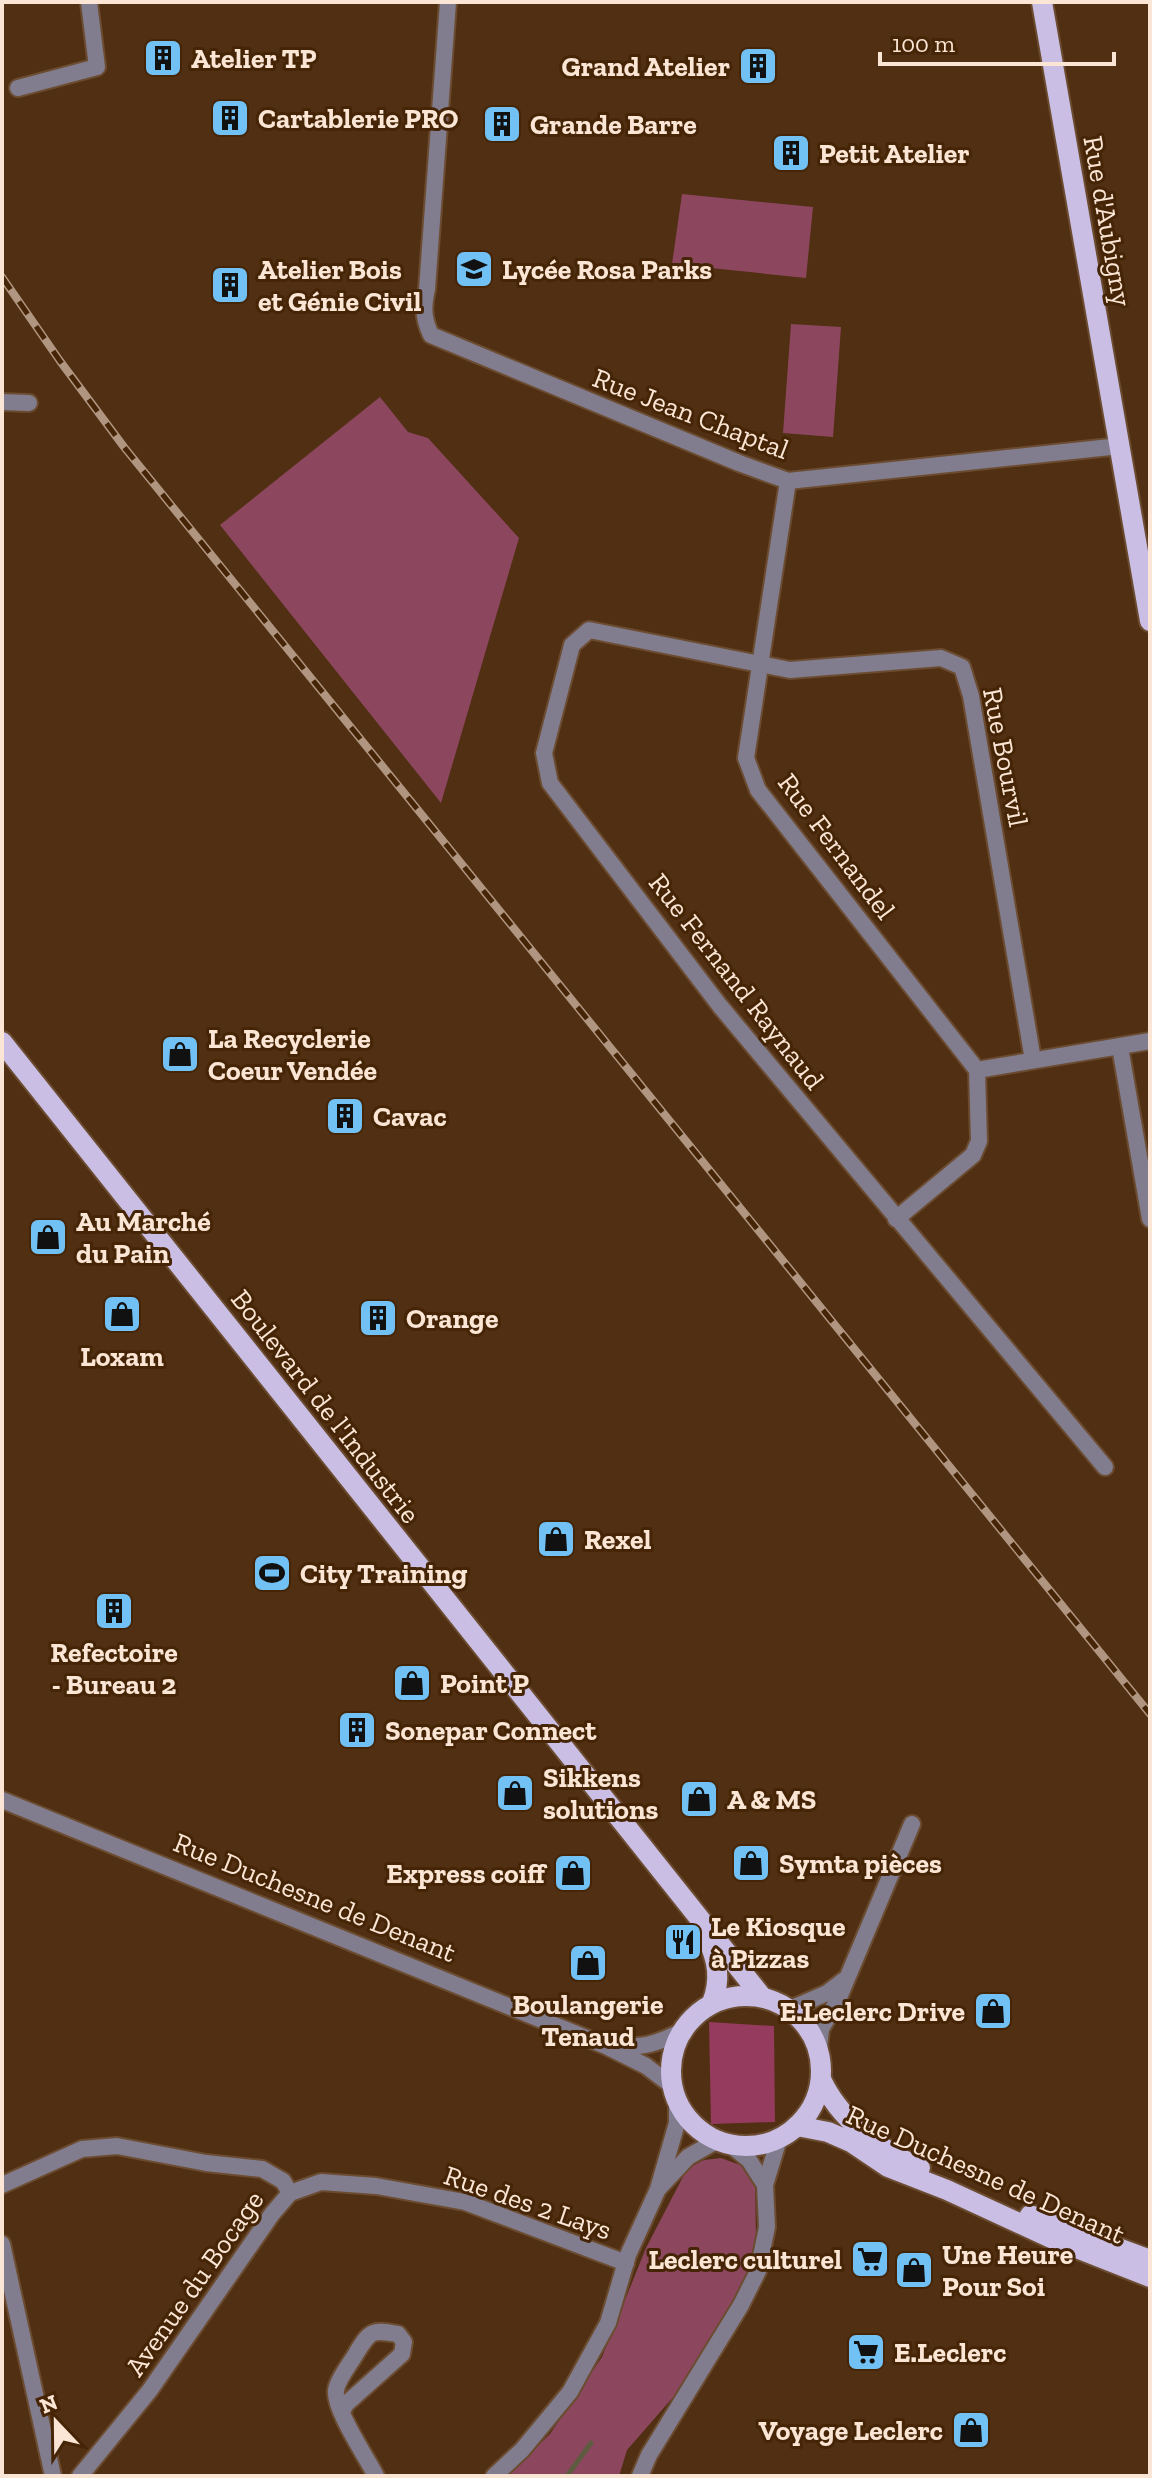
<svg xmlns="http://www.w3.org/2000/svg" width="1152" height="2478" font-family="'Zilla Slab',serif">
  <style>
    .green { fill: #8c475f }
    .forest { fill: #953b5d }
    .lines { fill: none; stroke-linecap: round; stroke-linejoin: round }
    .stream { stroke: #5e5b41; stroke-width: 5 }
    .minor-casing { stroke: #6b4c31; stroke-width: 20 }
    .major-casing { stroke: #6b4c31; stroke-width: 24 }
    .minor { stroke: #817c8e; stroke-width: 16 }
    .major { stroke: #cabee5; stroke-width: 20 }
    .rail-casing { stroke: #b09580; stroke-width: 8 }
    .rail { stroke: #452506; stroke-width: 5; stroke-dasharray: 15; stroke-linecap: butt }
    .labels { text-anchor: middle; stroke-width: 6; stroke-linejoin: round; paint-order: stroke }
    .poi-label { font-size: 28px; font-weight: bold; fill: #fbe5d5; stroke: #452506; text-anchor: start }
    .street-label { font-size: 28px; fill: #fbe5d5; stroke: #452506 }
  </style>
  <rect width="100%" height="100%" fill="#502f12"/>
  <g class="green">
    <path d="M 682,194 L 813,207 L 806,278 L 672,264 Z"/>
    <path d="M 791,324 L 841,327 L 833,437 L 783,433 Z"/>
    <path d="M 380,397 L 408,432 L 428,438 L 519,538 L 441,803 L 220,525 Z"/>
    <path d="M 721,2158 L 743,2166 L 755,2177 L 756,2241 L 749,2274 L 675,2395 L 627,2450 L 619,2476 L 507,2476 L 550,2434 L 602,2357 L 646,2248 L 687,2169 L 704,2160 Z"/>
  </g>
  <path class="forest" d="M 709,2022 L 774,2026 L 775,2122 L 711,2124 Z"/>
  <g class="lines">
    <path class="stream" d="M 567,2476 L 591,2443"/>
    <defs>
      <g id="minor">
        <path d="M 448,2 L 427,289 C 423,307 423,318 431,335 L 739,463 L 788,481 L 1120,446"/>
        <path d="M 18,88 L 97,67 L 89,2"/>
        <path d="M 2,402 L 29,403"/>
        <path d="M 788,481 L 746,758 L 758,790 L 977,1070"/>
        <path d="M 1120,1047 L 1150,1219"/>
        <path d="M 1033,1060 L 971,696 L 962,667 L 941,658 L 790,670 L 589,630 L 572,645 L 544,753 L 550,783 L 720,1006 L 1105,1467"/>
        <path d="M 896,1219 L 973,1155 L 979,1141 L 977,1070 L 1150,1041"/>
        <path d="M 2,1800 L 606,2046 L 646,2066 L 671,2085"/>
        <path d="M 790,2009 L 827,1993 L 844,1980"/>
        <path d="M 611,2046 C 642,2048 655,2045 682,2031"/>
        <path d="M 819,2049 L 821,2029 L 838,2000 L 912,1824"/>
        <path d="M 732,2146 L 749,2160 L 765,2185"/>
        <path d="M 2,2185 L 82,2149 L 117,2146 L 206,2163 L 262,2169 L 283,2181 L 290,2193"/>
        <path d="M 659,2188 L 688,2157 L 716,2141"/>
        <path d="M 2,2244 L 53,2476"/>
        <path d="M 342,2412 L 346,2404 L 402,2354 L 404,2342 L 398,2334 C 373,2330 371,2329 357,2352 C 351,2363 338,2378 336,2390 C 333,2408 367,2458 376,2476"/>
        <path d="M 80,2476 L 150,2390 L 272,2214 L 290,2193 L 321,2182 L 376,2186 L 465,2202 L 626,2263"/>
        <path d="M 494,2476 L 522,2450 L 570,2392 L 608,2323 L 628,2255 L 658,2189 L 677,2123 L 677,2103"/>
        <path d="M 640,2476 L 649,2455 L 741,2305 L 758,2271 L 767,2227 L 765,2185 L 779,2139"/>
      </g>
      <g id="major">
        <path d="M 1042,2 L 1150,621"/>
        <path d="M 2,1042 L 762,1997"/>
        <path d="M 707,1938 C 718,1960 721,1980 712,2003"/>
        <circle cx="746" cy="2071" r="75"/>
        <path d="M 821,2079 C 839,2119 880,2150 920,2168"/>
        <path d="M 797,2126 L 828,2132 L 851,2142 L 888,2167 L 947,2190 L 1051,2238 L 1150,2277"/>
        <path d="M 1030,2215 L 1150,2260"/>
      </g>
    </defs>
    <use href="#minor" class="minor-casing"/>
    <use href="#major" class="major-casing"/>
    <use href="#minor" class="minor"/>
    <use href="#major" class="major"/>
    <defs>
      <path id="rail" d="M 2,277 L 60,361 L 124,447 L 1150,1714"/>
    </defs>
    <use href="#rail" class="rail-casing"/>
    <use href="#rail" class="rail"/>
  </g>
  <defs>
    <symbol id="building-square" viewBox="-11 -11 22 22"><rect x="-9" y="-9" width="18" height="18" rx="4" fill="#72c1f5" stroke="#452506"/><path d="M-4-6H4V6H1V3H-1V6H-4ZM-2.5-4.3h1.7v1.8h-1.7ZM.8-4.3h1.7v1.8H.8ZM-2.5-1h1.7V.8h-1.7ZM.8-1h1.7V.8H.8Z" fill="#111"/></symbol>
    <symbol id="school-square" viewBox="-11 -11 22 22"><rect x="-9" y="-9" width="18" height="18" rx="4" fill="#72c1f5" stroke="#452506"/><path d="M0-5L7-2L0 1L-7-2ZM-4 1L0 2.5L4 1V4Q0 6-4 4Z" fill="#111"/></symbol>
    <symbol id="shop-square" viewBox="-11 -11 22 22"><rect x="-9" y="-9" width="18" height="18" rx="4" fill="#72c1f5" stroke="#452506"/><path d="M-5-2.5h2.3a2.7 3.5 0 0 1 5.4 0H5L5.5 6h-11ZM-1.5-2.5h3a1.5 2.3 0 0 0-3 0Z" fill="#111"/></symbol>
    <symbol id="stadium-square" viewBox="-11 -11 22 22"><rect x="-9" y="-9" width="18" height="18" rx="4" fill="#72c1f5" stroke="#452506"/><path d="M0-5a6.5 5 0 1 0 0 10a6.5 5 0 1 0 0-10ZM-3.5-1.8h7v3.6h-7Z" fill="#111"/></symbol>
    <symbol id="restaurant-square" viewBox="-11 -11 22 22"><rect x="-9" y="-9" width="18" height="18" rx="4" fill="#72c1f5" stroke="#452506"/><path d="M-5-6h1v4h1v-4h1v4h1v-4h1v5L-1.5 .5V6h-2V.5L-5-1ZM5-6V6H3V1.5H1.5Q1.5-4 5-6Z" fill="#111"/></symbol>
    <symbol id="supermarket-square" viewBox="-11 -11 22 22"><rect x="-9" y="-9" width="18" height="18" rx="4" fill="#72c1f5" stroke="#452506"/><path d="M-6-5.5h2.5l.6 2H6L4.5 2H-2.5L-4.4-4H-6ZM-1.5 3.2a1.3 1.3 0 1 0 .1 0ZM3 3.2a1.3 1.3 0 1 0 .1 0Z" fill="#111"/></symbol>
  </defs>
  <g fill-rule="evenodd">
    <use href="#building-square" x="141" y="36" width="44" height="44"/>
    <use href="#building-square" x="736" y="44" width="44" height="44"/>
    <use href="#building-square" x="208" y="96" width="44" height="44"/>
    <use href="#building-square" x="480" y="102" width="44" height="44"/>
    <use href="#building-square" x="769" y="131" width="44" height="44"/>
    <use href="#school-square" x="452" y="247" width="44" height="44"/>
    <use href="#building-square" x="208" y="263" width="44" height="44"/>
    <use href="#shop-square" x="158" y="1032" width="44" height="44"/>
    <use href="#building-square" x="323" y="1094" width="44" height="44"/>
    <use href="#shop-square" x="26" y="1215" width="44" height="44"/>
    <use href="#shop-square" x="100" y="1292" width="44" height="44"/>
    <use href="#building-square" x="356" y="1296" width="44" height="44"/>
    <use href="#shop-square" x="534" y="1517" width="44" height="44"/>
    <use href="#stadium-square" x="250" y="1551" width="44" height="44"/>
    <use href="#building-square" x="92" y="1589" width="44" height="44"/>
    <use href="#shop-square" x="390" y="1661" width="44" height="44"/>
    <use href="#building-square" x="335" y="1708" width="44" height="44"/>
    <use href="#shop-square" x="493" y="1771" width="44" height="44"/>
    <use href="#shop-square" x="677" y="1777" width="44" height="44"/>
    <use href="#shop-square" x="729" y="1841" width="44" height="44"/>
    <use href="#shop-square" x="551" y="1851" width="44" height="44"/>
    <use href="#restaurant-square" x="661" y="1920" width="44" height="44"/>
    <use href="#shop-square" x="566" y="1941" width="44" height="44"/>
    <use href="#shop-square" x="971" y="1989" width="44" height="44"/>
    <use href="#supermarket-square" x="848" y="2237" width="44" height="44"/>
    <use href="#shop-square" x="892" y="2248" width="44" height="44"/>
    <use href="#supermarket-square" x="844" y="2330" width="44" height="44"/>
    <use href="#shop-square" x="949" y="2408" width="44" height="44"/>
  </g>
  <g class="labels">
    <g class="poi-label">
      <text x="191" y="68">Atelier TP</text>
      <text x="730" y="76" text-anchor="end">Grand Atelier</text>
      <text x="258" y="128">Cartablerie PRO</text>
      <text x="530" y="134">Grande Barre</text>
      <text x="819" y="163">Petit Atelier</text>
      <text x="258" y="279">Atelier Bois<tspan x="258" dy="32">et Génie Civil</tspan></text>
      <text x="502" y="279">Lycée Rosa Parks</text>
      <text x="208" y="1048">La Recyclerie<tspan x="208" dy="32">Coeur Vendée</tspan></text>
      <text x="373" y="1126">Cavac</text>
      <text x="76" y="1231">Au Marché<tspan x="76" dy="32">du Pain</tspan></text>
      <text x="406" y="1328">Orange</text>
      <text x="122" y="1366" text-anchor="middle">Loxam</text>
      <text x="584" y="1549">Rexel</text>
      <text x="300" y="1583">City Training</text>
      <text x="114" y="1662" text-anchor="middle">Refectoire<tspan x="114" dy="32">- Bureau 2</tspan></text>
      <text x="440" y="1693">Point P</text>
      <text x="385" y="1740">Sonepar Connect</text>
      <text x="543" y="1787">Sikkens<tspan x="543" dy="32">solutions</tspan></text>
      <text x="727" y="1809">A &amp; MS</text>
      <text x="779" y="1873">Symta pièces</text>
      <text x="545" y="1883" text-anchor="end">Express coiff</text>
      <text x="711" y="1936">Le Kiosque<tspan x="711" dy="32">à Pizzas</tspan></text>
      <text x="588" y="2014" text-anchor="middle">Boulangerie<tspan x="588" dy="32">Tenaud</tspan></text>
      <text x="965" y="2021" text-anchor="end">E.Leclerc Drive</text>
      <text x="942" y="2264">Une Heure<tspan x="942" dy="32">Pour Soi</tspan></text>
      <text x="842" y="2269" text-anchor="end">Leclerc culturel</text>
      <text x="894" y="2362">E.Leclerc</text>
      <text x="943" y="2440" text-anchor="end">Voyage Leclerc</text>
    </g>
    <g class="street-label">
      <text transform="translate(1108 221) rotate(80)" y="10">Rue d'Aubigny</text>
      <text transform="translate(691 413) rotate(21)" y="10">Rue Jean Chaptal</text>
      <text transform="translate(1006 757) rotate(79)" y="10">Rue Bourvil</text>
      <text transform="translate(837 846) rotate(53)" y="10">Rue Fernandel</text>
      <text transform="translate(737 981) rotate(52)" y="10">Rue Fernand Raynaud</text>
      <text transform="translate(326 1406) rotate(52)" y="10">Boulevard de l'Industrie</text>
      <text transform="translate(315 1897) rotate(22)" y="10">Rue Duchesne de Denant</text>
      <text transform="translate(986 2174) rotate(24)" y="10">Rue Duchesne de Denant</text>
      <text transform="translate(528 2202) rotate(19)" y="10">Rue des 2 Lays</text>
      <text transform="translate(194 2283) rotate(-55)" y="10">Avenue du Bocage</text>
    </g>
  </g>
  <rect width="1152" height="2478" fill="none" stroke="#fbe5d5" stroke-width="8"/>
  <g transform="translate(56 2422) rotate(338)" stroke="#452506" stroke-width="6" paint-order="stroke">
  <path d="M0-6L14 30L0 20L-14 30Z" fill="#fbe5d5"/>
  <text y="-12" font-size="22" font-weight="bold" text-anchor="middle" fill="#fbe5d5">N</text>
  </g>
  <path d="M880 52v12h234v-12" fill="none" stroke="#fbe5d5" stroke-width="4"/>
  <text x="892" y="52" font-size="24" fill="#fbe5d5" stroke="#452506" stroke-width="6" paint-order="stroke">100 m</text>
</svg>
